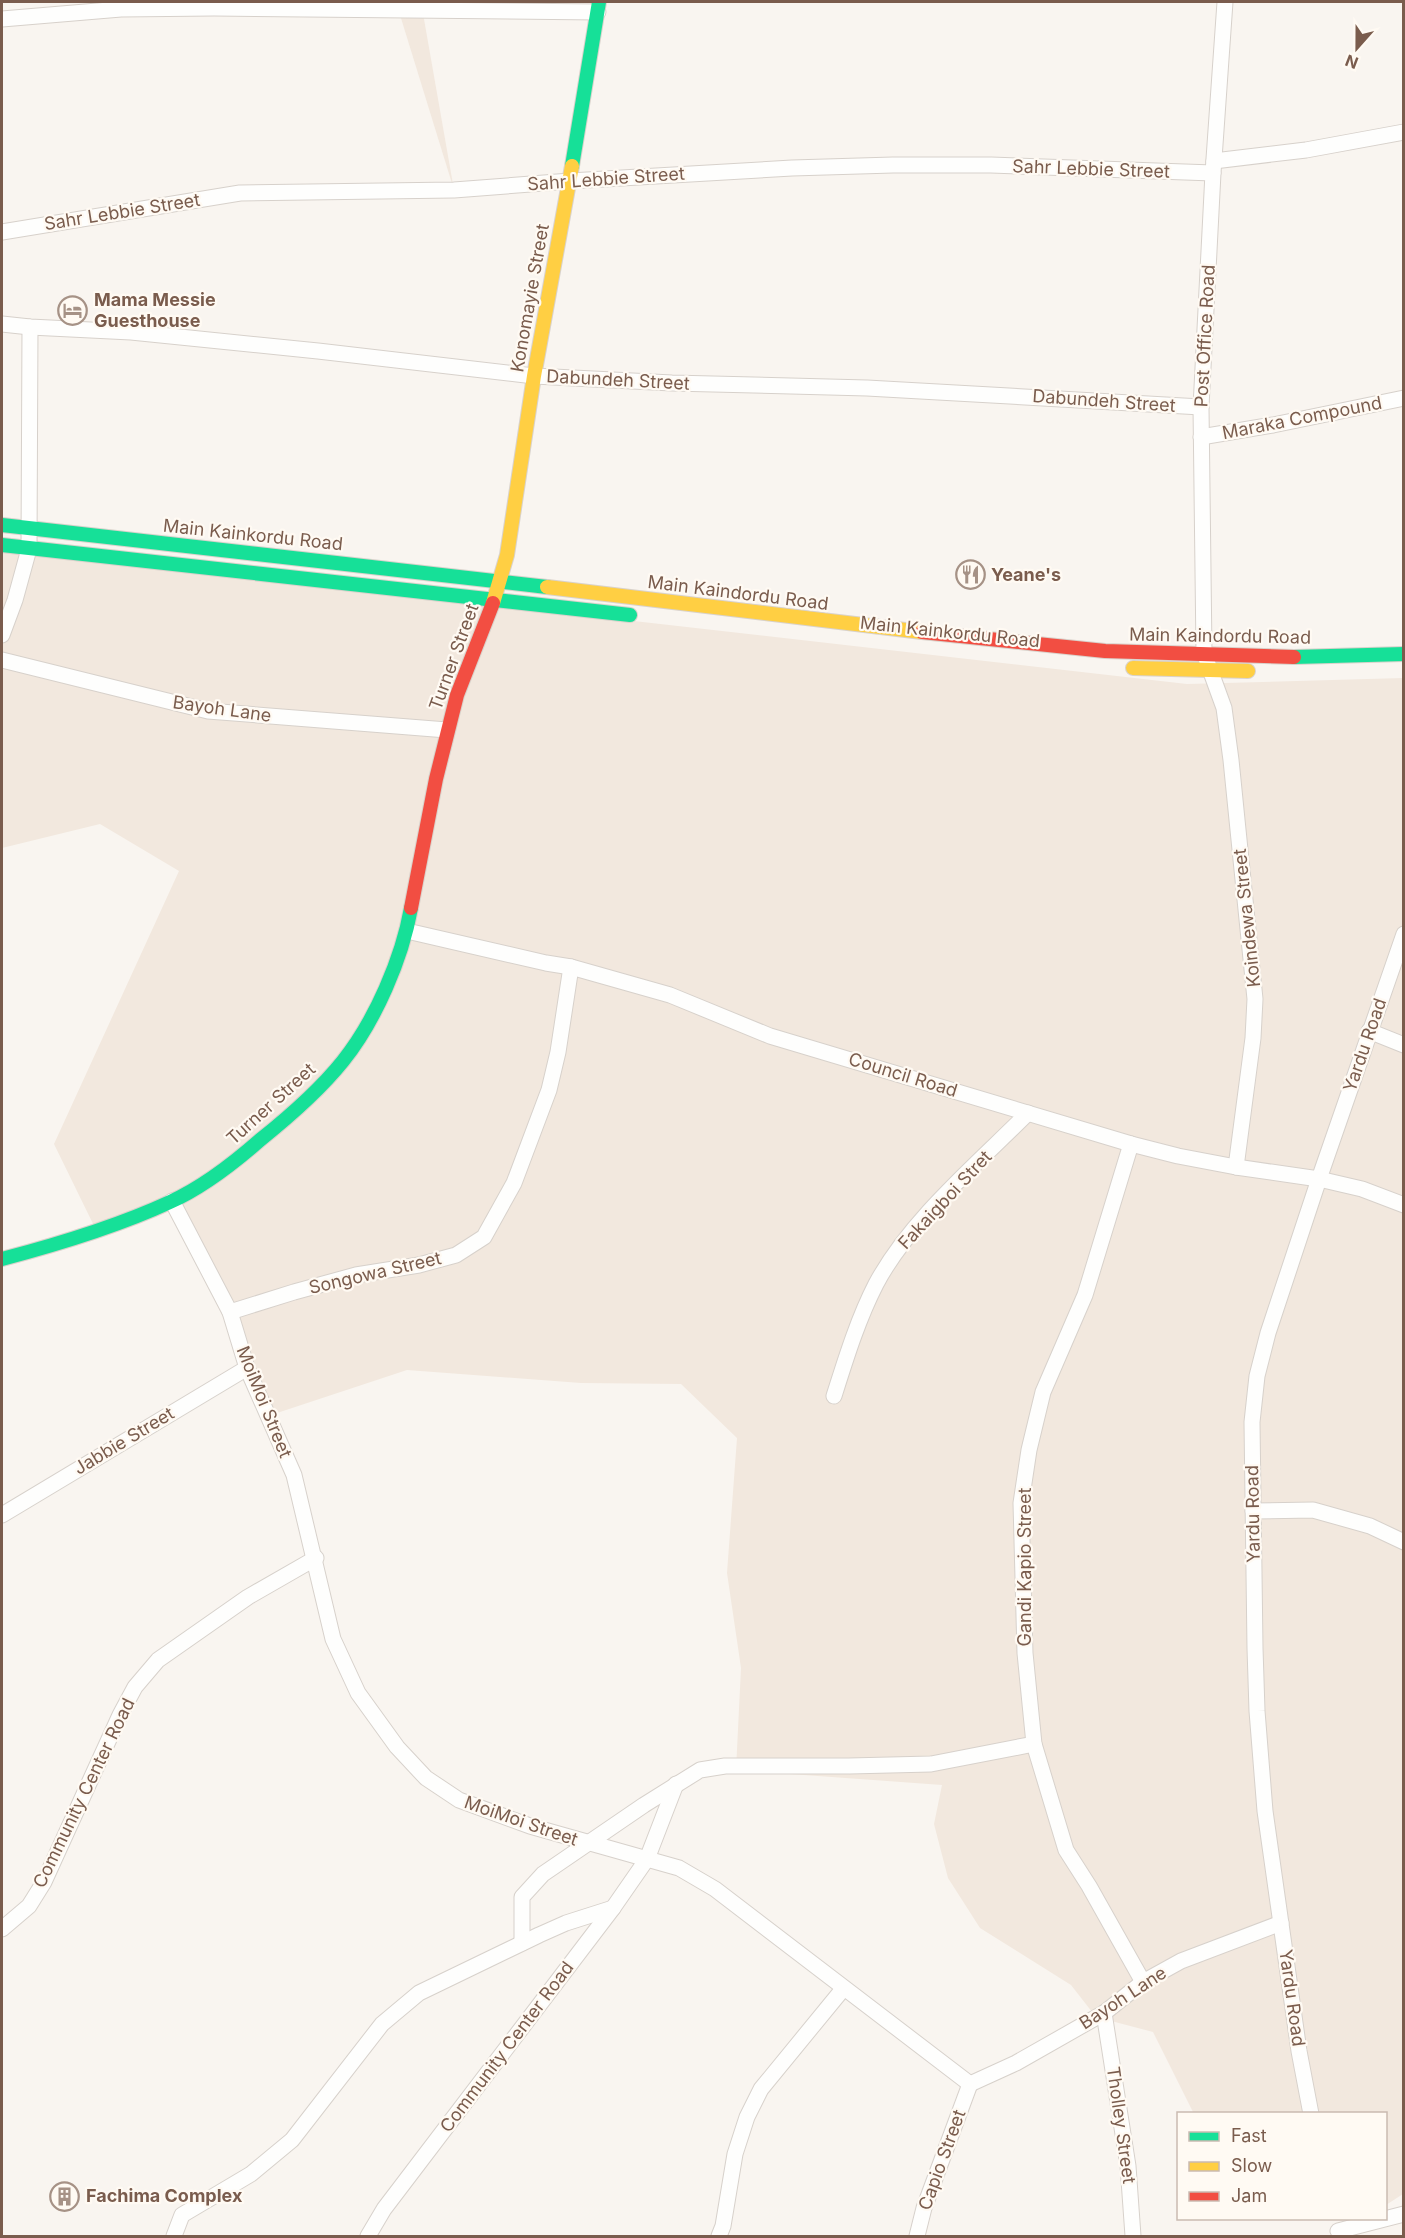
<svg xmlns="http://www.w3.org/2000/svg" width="1405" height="2238" font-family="Inter,sans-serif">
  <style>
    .residential { fill: #f2e8de }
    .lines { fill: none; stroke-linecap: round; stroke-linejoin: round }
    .street-casing { stroke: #d7d1cb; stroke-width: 17 }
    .fast-casing { stroke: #d9d2cb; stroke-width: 16 }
    .slow-casing { stroke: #d9d2cb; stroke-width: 16 }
    .jam-casing { stroke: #d9d2cb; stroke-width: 16 }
    .street { stroke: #fefefd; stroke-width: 15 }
    .fast { stroke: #16e098; stroke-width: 14 }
    .slow { stroke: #ffcf43; stroke-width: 14 }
    .jam { stroke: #f24e42; stroke-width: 14 }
    .labels { text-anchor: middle; stroke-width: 4.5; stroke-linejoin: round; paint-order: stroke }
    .street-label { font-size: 18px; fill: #7a5c4d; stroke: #fffaf3 }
    .poi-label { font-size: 18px; font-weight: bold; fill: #7a5c4d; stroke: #fffaf3; text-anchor: start }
  </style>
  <rect width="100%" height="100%" fill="#f9f5f0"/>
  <g class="residential">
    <path d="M 396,2 L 421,2 L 454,190 Z"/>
    <path d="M 2,549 L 1187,684 L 1403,678 L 1403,2194 L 1386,2205 L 1386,2114 L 1193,2112 L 1153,2032 L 1096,2017 L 1071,1985 L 980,1928 L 948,1878 L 934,1824 L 942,1785 L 736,1770 L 741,1668 L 727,1573 L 737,1438 L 681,1384 L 581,1383 L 407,1370 L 274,1414 L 185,1233 L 165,1206 L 98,1234 L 54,1144 L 179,871 L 100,824 L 2,848 Z"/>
  </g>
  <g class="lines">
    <defs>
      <g id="street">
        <path d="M 1225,2 L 1213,173 L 1201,407 L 1204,653 L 1224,708 L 1231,760 L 1255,999 L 1253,1038 L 1236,1167"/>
        <path d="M 2,19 L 121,9 L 214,8 L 598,12"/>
        <path d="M 1214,161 L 1306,150 L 1404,132"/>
        <path d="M 2,232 L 240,193 L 454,190 L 570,181 L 792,168 L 893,165 L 991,165 L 1213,173"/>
        <path d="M 2,324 L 30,327 L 131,332 L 318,351 L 534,376 L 672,383 L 867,388 L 1201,407"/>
        <path d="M 1201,437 L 1273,425 L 1404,398"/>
        <path d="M 2,635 L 15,600 L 29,549 L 30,327"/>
        <path d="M 2,660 L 208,711 L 447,730"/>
        <path d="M 407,931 L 546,963 L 571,967 L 670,995 L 770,1036 L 1131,1144 L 1178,1156 L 1236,1167 L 1319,1179 L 1362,1189 L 1404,1205"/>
        <path d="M 1369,1031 L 1404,1045"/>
        <path d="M 1131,1144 L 1085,1295 L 1043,1392 L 1029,1450 L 1021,1503 L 1025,1653 L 1034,1744 L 1066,1850 L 1089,1886 L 1143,1982"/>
        <path d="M 172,1201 L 230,1312 L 247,1368 L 294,1475 L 333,1639 L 358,1693 L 397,1747 L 426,1778 L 459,1800 L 530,1826 L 679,1868 L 715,1889 L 970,2084"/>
        <path d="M 230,1312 L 294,1292 L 356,1275 L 419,1265 L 456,1255 L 484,1237 L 514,1183 L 549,1090 L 558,1052 L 571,967"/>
        <path d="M 834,1396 C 846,1358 858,1319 876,1284 C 910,1220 977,1164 1028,1113"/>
        <path d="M 1253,1511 L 1313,1510 L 1370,1526 L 1404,1542"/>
        <path d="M 2,1515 L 247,1368"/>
        <path d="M 2,1929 L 29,1906 L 44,1882 L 120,1715 L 135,1687 L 158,1660 L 248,1597 L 316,1558"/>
        <path d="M 522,1943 L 522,1897 L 543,1874 L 644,1805 L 700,1770 L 725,1766 L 849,1766 L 931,1764 L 1034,1744"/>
        <path d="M 1104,2013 L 1128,2166 L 1133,2236"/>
        <path d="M 970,2084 L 1016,2063 L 1104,2013 L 1143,1982 L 1181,1961 L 1281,1923"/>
        <path d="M 1311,2114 L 1299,2051 L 1265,1811 L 1257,1711 L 1255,1648 L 1252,1422 L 1257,1376 L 1268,1333 L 1319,1179 L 1404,934"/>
        <path d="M 1338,2231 L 1404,2214"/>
        <path d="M 174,2236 L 182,2215 L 251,2174 L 292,2140 L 382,2024 L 419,1993 L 539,1935 L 566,1923 L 613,1908"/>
        <path d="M 368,2236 L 384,2209 L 613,1908 L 647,1859 L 676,1784"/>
        <path d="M 719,2236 L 723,2226 L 735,2154 L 747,2117 L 761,2089 L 843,1989"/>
        <path d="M 917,2236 L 924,2208 L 970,2084"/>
      </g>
      <g id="fast">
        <path d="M 572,166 L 599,2"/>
        <path d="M 2,525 L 547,587"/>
        <path d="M 2,545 L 630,615"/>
        <path d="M 1294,657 L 1404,654"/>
        <path d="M 2,1259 C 59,1244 116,1227 170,1202 C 201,1188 235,1162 260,1140 C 290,1116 319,1091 343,1061 C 375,1021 402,959 411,908"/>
      </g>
      <g id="slow">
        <path d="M 547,587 L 922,632"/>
        <path d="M 493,603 L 507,555 L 534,376 L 572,166"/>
        <path d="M 1133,668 L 1248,671"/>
      </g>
      <g id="jam">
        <path d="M 922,632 L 1105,651 L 1294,657"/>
        <path d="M 411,908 L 436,779 L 457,695 L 493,603"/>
      </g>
    </defs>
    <use href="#street" class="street-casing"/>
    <use href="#fast" class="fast-casing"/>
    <use href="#slow" class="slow-casing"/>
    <use href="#jam" class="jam-casing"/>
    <use href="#street" class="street"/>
    <use href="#fast" class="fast"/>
    <use href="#slow" class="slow"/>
    <use href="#jam" class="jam"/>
  </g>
  <defs>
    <symbol id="hotel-ring" viewBox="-11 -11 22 22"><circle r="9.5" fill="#fffaf3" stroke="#a69286" stroke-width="1.5"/><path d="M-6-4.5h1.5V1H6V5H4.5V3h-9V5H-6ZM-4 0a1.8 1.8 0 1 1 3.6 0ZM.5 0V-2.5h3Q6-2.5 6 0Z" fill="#a69286"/></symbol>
    <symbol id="restaurant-ring" viewBox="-11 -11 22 22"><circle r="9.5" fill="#fffaf3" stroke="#a69286" stroke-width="1.5"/><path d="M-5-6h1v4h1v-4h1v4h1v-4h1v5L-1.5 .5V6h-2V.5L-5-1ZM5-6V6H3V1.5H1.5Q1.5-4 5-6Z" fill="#a69286"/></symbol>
    <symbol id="building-ring" viewBox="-11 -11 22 22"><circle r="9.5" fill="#fffaf3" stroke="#a69286" stroke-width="1.5"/><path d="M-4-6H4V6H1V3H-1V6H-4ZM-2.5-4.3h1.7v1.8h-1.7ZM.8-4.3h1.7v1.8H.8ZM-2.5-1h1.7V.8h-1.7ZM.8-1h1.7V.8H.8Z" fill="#a69286"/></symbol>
  </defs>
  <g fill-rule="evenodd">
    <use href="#hotel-ring" x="56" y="294" width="33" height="33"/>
    <use href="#restaurant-ring" x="954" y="558" width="33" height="33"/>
    <use href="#building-ring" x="48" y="2180" width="33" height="33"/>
  </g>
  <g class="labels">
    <g class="street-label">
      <text transform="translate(1091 169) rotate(2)" y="6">Sahr Lebbie Street</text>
      <text transform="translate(606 179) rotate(-4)" y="6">Sahr Lebbie Street</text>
      <text transform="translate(122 212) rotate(-9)" y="6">Sahr Lebbie Street</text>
      <text transform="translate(530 298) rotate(-80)" y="6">Konomayie Street</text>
      <text transform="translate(1205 336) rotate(-87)" y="6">Post Office Road</text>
      <text transform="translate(618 380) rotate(3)" y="6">Dabundeh Street</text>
      <text transform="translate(1104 401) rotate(4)" y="6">Dabundeh Street</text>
      <text transform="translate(1302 418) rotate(-11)" y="6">Maraka Compound</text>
      <text transform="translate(253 535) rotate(6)" y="6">Main Kainkordu Road</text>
      <text transform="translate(738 593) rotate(7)" y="6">Main Kaindordu Road</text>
      <text transform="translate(950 632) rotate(6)" y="6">Main Kainkordu Road</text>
      <text transform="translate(1220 636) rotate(1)" y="6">Main Kaindordu Road</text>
      <text transform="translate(454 657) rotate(-70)" y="6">Turner Street</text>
      <text transform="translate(222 709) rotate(8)" y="6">Bayoh Lane</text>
      <text transform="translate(1247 918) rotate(-96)" y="6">Koindewa Street</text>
      <text transform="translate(1365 1045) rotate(-71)" y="6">Yardu Road</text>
      <text transform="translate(903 1075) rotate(17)" y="6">Council Road</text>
      <text transform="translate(271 1104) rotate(-42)" y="6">Turner Street</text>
      <text transform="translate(945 1200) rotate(-47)" y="6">Fakaigboi Stret</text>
      <text transform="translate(375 1273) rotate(-13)" y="6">Songowa Street</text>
      <text transform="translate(264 1402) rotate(68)" y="6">MoiMoi Street</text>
      <text transform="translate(124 1441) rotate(-31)" y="6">Jabbie Street</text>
      <text transform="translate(1253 1514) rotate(-91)" y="6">Yardu Road</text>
      <text transform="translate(1025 1567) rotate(-90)" y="6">Gandi Kapio Street</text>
      <text transform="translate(84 1793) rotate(-64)" y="6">Community Center Road</text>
      <text transform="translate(521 1821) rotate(19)" y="6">MoiMoi Street</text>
      <text transform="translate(1123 1998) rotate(-33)" y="6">Bayoh Lane</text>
      <text transform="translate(1292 1998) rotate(82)" y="6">Yardu Road</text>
      <text transform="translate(507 2047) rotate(-53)" y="6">Community Center Road</text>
      <text transform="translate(1121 2125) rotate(82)" y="6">Tholley Street</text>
      <text transform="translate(942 2160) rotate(-70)" y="6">Capio Street</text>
    </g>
    <g class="poi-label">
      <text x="94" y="306">Mama Messie<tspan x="94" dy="21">Guesthouse</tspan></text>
      <text x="991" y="581">Yeane's</text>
      <text x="86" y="2202">Fachima Complex</text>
    </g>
  </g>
  <rect width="1405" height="2238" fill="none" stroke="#7a5c4d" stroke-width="6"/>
  <rect x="1177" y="2112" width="210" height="108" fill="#fffaf3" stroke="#cabbb1" stroke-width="1.5"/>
  <rect x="1189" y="2132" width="30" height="9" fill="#16e098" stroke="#cabbb1" stroke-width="1.5"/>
  <text x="1231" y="2142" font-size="18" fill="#7a5c4d">Fast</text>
  <rect x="1189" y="2162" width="30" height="9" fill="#ffcf43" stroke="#cabbb1" stroke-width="1.5"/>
  <text x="1231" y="2172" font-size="18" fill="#7a5c4d">Slow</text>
  <rect x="1189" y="2192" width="30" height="9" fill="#f24e42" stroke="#cabbb1" stroke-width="1.5"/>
  <text x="1231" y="2202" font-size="18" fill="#7a5c4d">Jam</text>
  <g transform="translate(1357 48) rotate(201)" stroke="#fffaf3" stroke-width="4.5" paint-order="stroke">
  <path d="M0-4.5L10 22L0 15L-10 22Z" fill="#7a5c4d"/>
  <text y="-9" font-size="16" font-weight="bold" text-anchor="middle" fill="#7a5c4d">N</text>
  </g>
</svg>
